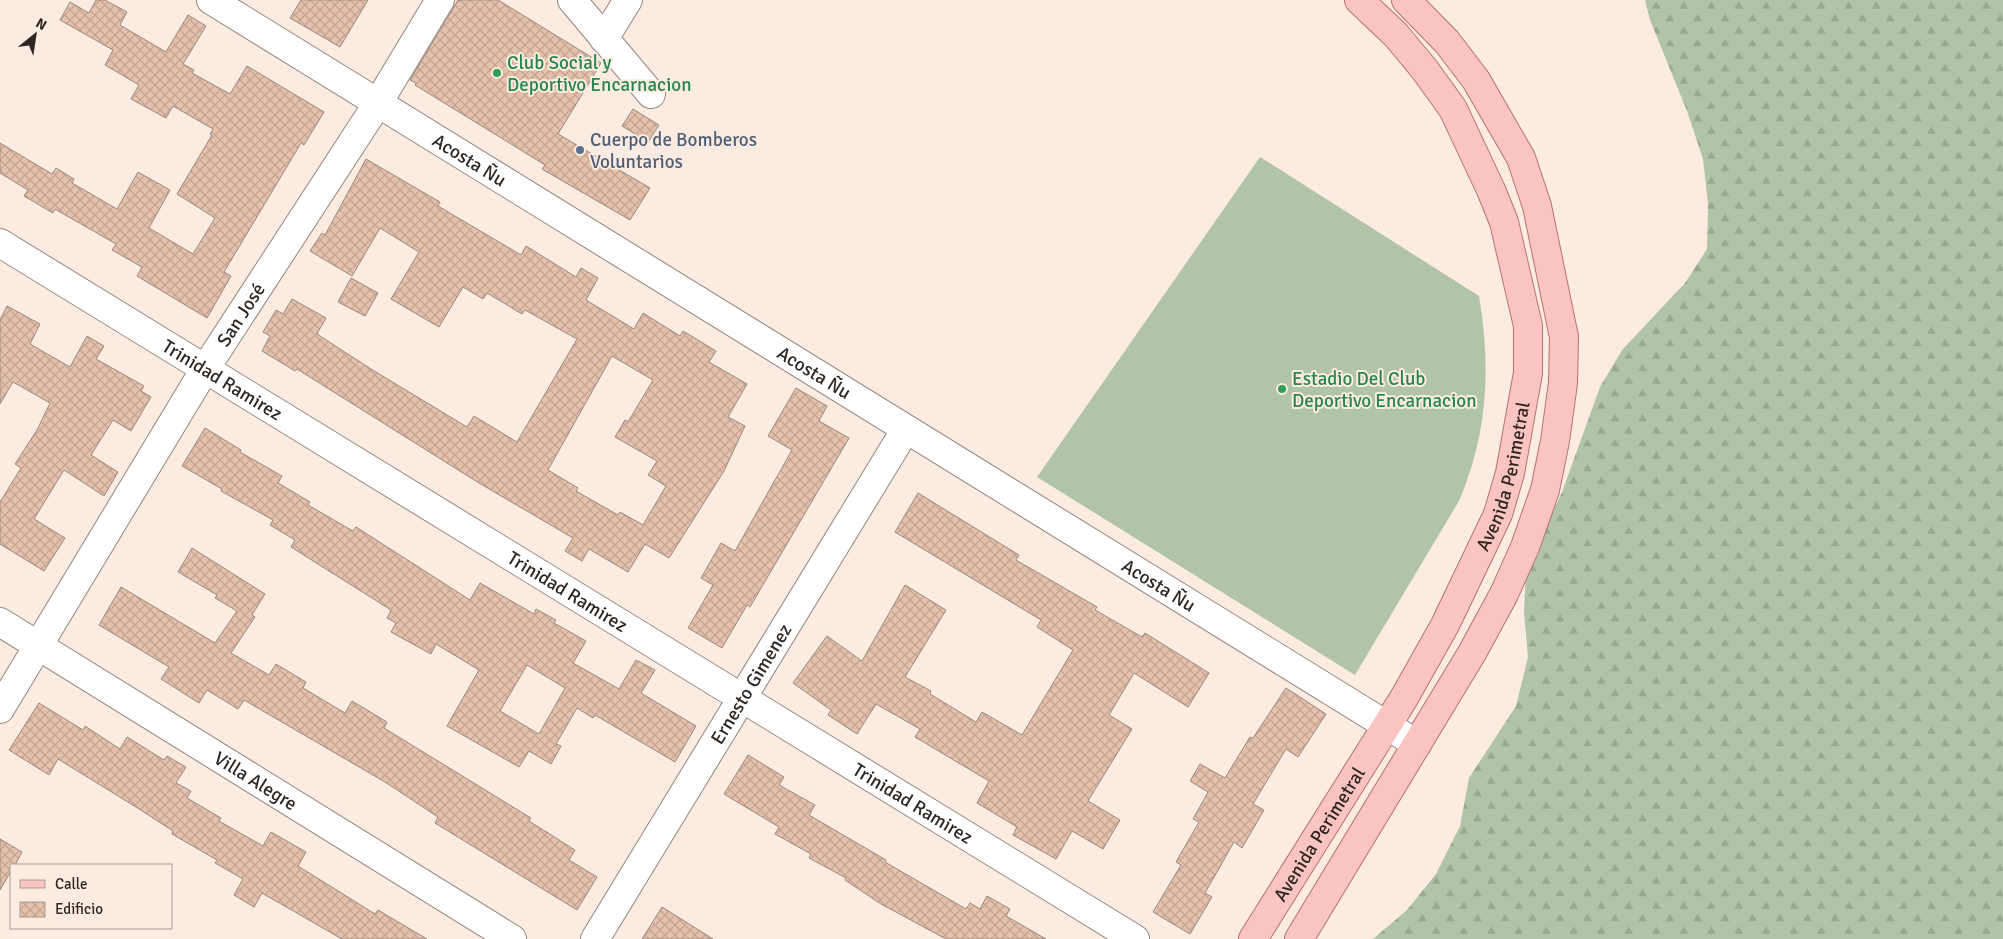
<svg xmlns="http://www.w3.org/2000/svg" width="2003" height="939" font-family="Signika,sans-serif">
  <style>
    .forest { fill: url(#forest-firs) }
    .pitch { fill: #b1c4a5 }
    .building { fill: url(#building-cross-hatch); stroke: #998a81; fill-rule: evenodd }
    .lines { fill: none; stroke-linecap: round; stroke-linejoin: round }
    .minor-casing { stroke: #94867c; stroke-width: 30 }
    .major-casing { stroke: #b2746f; stroke-width: 30 }
    .minor { stroke: #fff; stroke-width: 28 }
    .major { stroke: #fbc4c1; stroke-width: 28 }
    .leisure-dot { fill: #2e9e5b; stroke: #fcebe1; stroke-width: 2 }
    .service-dot { fill: #5c6f8a; stroke: #fcebe1; stroke-width: 2 }
    .labels { text-anchor: middle; stroke-width: 4; stroke-linejoin: round; paint-order: stroke }
    .leisure-label { font-size: 19px; fill: #27864d; stroke: #fcebe1; text-anchor: start }
    .service-label { font-size: 19px; fill: #4e5e75; stroke: #fcebe1; text-anchor: start }
    .street-label { font-size: 19px; fill: #2d2723; stroke: #fcebe1 }
  </style>
  <defs>
    <pattern id="forest-firs" width="22" height="20" patternUnits="userSpaceOnUse" patternTransform="scale(1.25)"><rect width="22" height="20" fill="#b1c4a5"/><path d="M5 1l3.5 6h-7zM16 11l3.5 6h-7z" fill="#99a88e"/></pattern>
    <pattern id="building-cross-hatch" width="8" height="8" patternUnits="userSpaceOnUse" patternTransform="scale(1.25)"><rect width="8" height="8" fill="#e5c0aa"/><path d="M0 0l8 8M0 8l8-8" fill="none" stroke="#c5a592"/></pattern>
  </defs>
  <rect width="100%" height="100%" fill="#fcebe1"/>
  <path class="forest" d="M 1645,0 L 2003,0 L 2003,939 L 1373,939 L 1407,910 L 1436,874 L 1460,826 L 1469,778 L 1516,706 L 1528,657 L 1524,612 L 1526,570 L 1562,492 L 1600,387 L 1622,350 L 1685,283 L 1707,249 L 1708,204 L 1703,159 L 1687,111 L 1650,20 Z"/>
  <path class="pitch" d="M 1260,157 L 1479,296 C 1491,367 1488,433 1459,501 L 1355,675 L 1037,477 Z"/>
  <g class="building">
    <path d="M 96,0 L 105,0 L 127,12 L 120,25 L 166,52 L 188,15 L 206,26 L 183,64 L 194,70 L 192,73 L 230,94 L 247,66 L 324,112 L 304,145 L 301,143 L 224,272 L 231,276 L 207,318 L 137,276 L 142,267 L 112,250 L 116,244 L 55,209 L 53,213 L 24,196 L 28,190 L 0,173 L 0,143 L 52,174 L 56,168 L 74,179 L 72,183 L 117,209 L 138,172 L 170,190 L 149,228 L 193,254 L 215,218 L 177,194 L 212,135 L 210,134 L 213,129 L 173,106 L 166,118 L 131,99 L 139,85 L 105,65 L 113,50 L 60,20 L 70,2 L 89,13 Z"/>
    <path d="M 301,0 L 368,0 L 340,47 L 290,18 Z"/>
    <path d="M 458,0 L 498,0 L 601,63 L 558,134 L 650,188 L 630,220 L 542,169 L 545,165 L 415,85 L 416,83 L 410,80 Z"/>
    <path d="M 633,109 L 659,125 L 648,142 L 622,126 Z"/>
    <path d="M 366,159 L 440,202 L 438,206 L 521,255 L 526,246 L 576,277 L 581,268 L 598,278 L 586,300 L 634,329 L 643,313 L 680,336 L 683,331 L 716,351 L 709,362 L 747,384 L 728,417 L 745,426 L 724,471 L 669,558 L 645,544 L 628,572 L 589,549 L 582,561 L 565,551 L 573,538 L 479,483 L 297,369 L 295,371 L 262,351 L 270,336 L 263,332 L 276,310 L 283,314 L 292,299 L 326,318 L 317,334 L 371,369 L 467,427 L 474,416 L 517,442 L 577,339 L 525,310 L 522,314 L 487,293 L 483,299 L 463,287 L 439,327 L 391,299 L 419,252 L 380,228 L 352,276 L 310,251 L 322,233 L 325,235 ZM 612,356 L 653,380 L 628,422 L 625,420 L 615,437 L 657,461 L 648,475 L 666,486 L 643,525 L 620,512 L 618,515 L 576,491 L 578,488 L 548,470 Z"/>
    <path d="M 351,278 L 378,293 L 365,316 L 338,302 Z"/>
    <path d="M 7,306 L 40,324 L 30,344 L 70,367 L 87,336 L 104,346 L 96,359 L 144,386 L 141,391 L 151,397 L 131,431 L 113,420 L 91,455 L 118,472 L 104,496 L 64,470 L 34,519 L 65,538 L 44,571 L 0,544 L 0,502 L 21,468 L 15,464 L 37,430 L 50,403 L 13,382 L 0,404 L 0,320 Z"/>
    <path d="M 796,388 L 827,406 L 819,421 L 849,438 L 750,607 L 747,605 L 722,648 L 688,628 L 713,585 L 701,578 L 721,543 L 735,551 L 792,450 L 768,436 Z"/>
    <path d="M 205,428 L 241,450 L 240,452 L 282,476 L 278,483 L 310,502 L 308,505 L 353,531 L 356,527 L 470,600 L 480,583 L 534,614 L 536,609 L 556,620 L 554,623 L 586,641 L 573,663 L 619,689 L 636,660 L 655,670 L 641,693 L 696,726 L 675,762 L 595,715 L 593,718 L 577,708 L 556,744 L 561,746 L 551,764 L 529,751 L 519,767 L 447,726 L 479,670 L 436,644 L 431,654 L 391,632 L 396,623 L 387,618 L 391,610 L 291,547 L 295,540 L 270,525 L 273,520 L 221,491 L 222,489 L 182,466 ZM 527,665 L 565,688 L 539,734 L 500,711 Z"/>
    <path d="M 918,493 L 1019,555 L 1016,560 L 1097,607 L 1095,610 L 1142,637 L 1145,633 L 1209,673 L 1188,707 L 1134,673 L 1109,715 L 1132,729 L 1088,801 L 1120,820 L 1103,849 L 1072,831 L 1056,859 L 1013,835 L 1017,827 L 977,803 L 989,781 L 915,737 L 920,729 L 876,704 L 857,734 L 828,715 L 831,710 L 793,683 L 827,636 L 862,661 L 905,585 L 946,610 L 905,677 L 931,691 L 930,694 L 976,722 L 982,712 L 1022,735 L 1073,650 L 1037,627 L 1041,620 L 895,532 Z"/>
    <path d="M 192,548 L 265,594 L 252,615 L 255,617 L 231,653 L 269,675 L 276,664 L 306,682 L 303,688 L 345,713 L 352,701 L 387,722 L 384,728 L 531,818 L 529,821 L 575,850 L 569,860 L 597,877 L 577,910 L 435,823 L 438,817 L 385,782 L 244,700 L 238,709 L 207,690 L 199,703 L 161,679 L 169,667 L 99,625 L 121,587 L 215,643 L 237,611 L 215,598 L 217,595 L 178,572 Z"/>
    <path d="M 1286,688 L 1326,714 L 1298,757 L 1286,749 L 1253,804 L 1264,810 L 1242,848 L 1234,842 L 1205,893 L 1212,897 L 1190,934 L 1153,912 L 1181,865 L 1176,862 L 1199,822 L 1193,819 L 1208,792 L 1190,781 L 1200,764 L 1225,778 L 1250,737 L 1253,738 Z"/>
    <path d="M 39,703 L 83,730 L 85,726 L 120,749 L 127,737 L 164,760 L 167,756 L 186,767 L 176,783 L 191,791 L 187,798 L 221,818 L 219,821 L 263,846 L 271,832 L 306,852 L 298,866 L 375,914 L 378,910 L 427,939 L 342,939 L 262,893 L 254,907 L 234,895 L 243,879 L 215,863 L 217,860 L 172,834 L 173,831 L 136,807 L 58,759 L 49,775 L 9,750 Z"/>
    <path d="M 748,755 L 784,777 L 779,785 L 815,805 L 809,815 L 886,860 L 885,862 L 966,909 L 970,903 L 980,909 L 987,896 L 1010,909 L 1006,916 L 1046,939 L 946,939 L 881,904 L 845,880 L 846,878 L 809,858 L 811,854 L 775,834 L 779,827 L 724,794 Z"/>
    <path d="M 0,839 L 22,852 L 15,865 L 11,865 L 11,871 L 0,890 Z"/>
    <path d="M 662,907 L 713,939 L 642,939 Z"/>
  </g>
  <g class="lines">
    <defs>
      <g id="minor">
        <path id="s1" d="M 211,0 L 1417,744"/>
        <path d="M 572,0 L 651,94"/>
        <path d="M 604,39 L 628,0"/>
        <path id="s2" d="M 0,243 L 1135,939"/>
        <path id="s3" d="M 0,622 L 512,939"/>
        <path id="s4" d="M 0,709 L 205,369 L 378,103 L 440,0"/>
        <path id="s5" d="M 595,939 L 906,429"/>
      </g>
      <g id="major">
        <path id="s6" d="M 1253,939 L 1404,698 L 1445,625 L 1498,514 L 1510,473 L 1528,373 L 1528,326 L 1504,222 L 1491,190 L 1453,109 L 1425,70 L 1396,35 L 1359,0"/>
        <path d="M 1299,939 L 1472,653 L 1504,594 L 1525,547 L 1545,490 L 1555,441 L 1563,383 L 1564,337 L 1537,206 L 1521,158 L 1476,80 L 1447,42 L 1406,0"/>
      </g>
    </defs>
    <use href="#minor" class="minor-casing"/>
    <use href="#major" class="major-casing"/>
    <use href="#minor" class="minor"/>
    <use href="#major" class="major"/>
  </g>
  <g class="leisure-dot">
    <circle cx="497" cy="73" r="5"/>
    <circle cx="1282" cy="389" r="5"/>
  </g>
  <circle class="service-dot" cx="580" cy="150" r="5"/>
  <g class="labels">
    <g class="leisure-label">
      <text x="507" y="69">Club Social y<tspan x="507" dy="22">Deportivo Encarnacion</tspan></text>
      <text x="1292" y="385">Estadio Del Club<tspan x="1292" dy="22">Deportivo Encarnacion</tspan></text>
    </g>
    <g class="service-label">
      <text x="590" y="146">Cuerpo de Bomberos<tspan x="590" dy="22">Voluntarios</tspan></text>
    </g>
    <g class="street-label">
      <text dy="7" stroke="none"><textPath href="#s1" startOffset="304">Acosta Ñu</textPath></text>
      <text dy="7" stroke="none"><textPath href="#s4" startOffset="462">San José</textPath></text>
      <text dy="7" stroke="none"><textPath href="#s1" startOffset="709">Acosta Ñu</textPath></text>
      <text dy="7" stroke="none"><textPath href="#s2" startOffset="261">Trinidad Ramirez</textPath></text>
      <text dy="7" stroke="none"><textPath href="#s6" startOffset="529">Avenida Perimetral</textPath></text>
      <text dy="7" stroke="none"><textPath href="#s1" startOffset="1114">Acosta Ñu</textPath></text>
      <text dy="7" stroke="none"><textPath href="#s2" startOffset="666">Trinidad Ramirez</textPath></text>
      <text dy="7" stroke="none"><textPath href="#s5" startOffset="299">Ernesto Gimenez</textPath></text>
      <text dy="7" stroke="none"><textPath href="#s3" startOffset="301">Villa Alegre</textPath></text>
      <text dy="7" stroke="none"><textPath href="#s2" startOffset="1071">Trinidad Ramirez</textPath></text>
      <text dy="7" stroke="none"><textPath href="#s6" startOffset="124">Avenida Perimetral</textPath></text>
    </g>
  </g>
  <rect x="10" y="864" width="162" height="65" fill="#fcebe1" stroke="#a99d95"/>
  <rect x="20" y="880" width="25" height="8" fill="#fbc4c1" stroke="#a99d95"/>
  <text x="55" y="889" font-size="15" fill="#2d2723">Calle</text>
  <rect x="20" y="902" width="25" height="15" fill="url(#building-cross-hatch)" stroke="#a99d95"/>
  <text x="55" y="914" font-size="15" fill="#2d2723">Edificio</text>
  <g transform="translate(35 35) rotate(30)" stroke="#fcebe1" stroke-width="4" paint-order="stroke">
  <path d="M0-4L9 19L0 12L-9 19Z" fill="#2d2723"/>
  <text y="-8" font-size="14" font-weight="bold" text-anchor="middle" fill="#2d2723">N</text>
  </g>
</svg>
